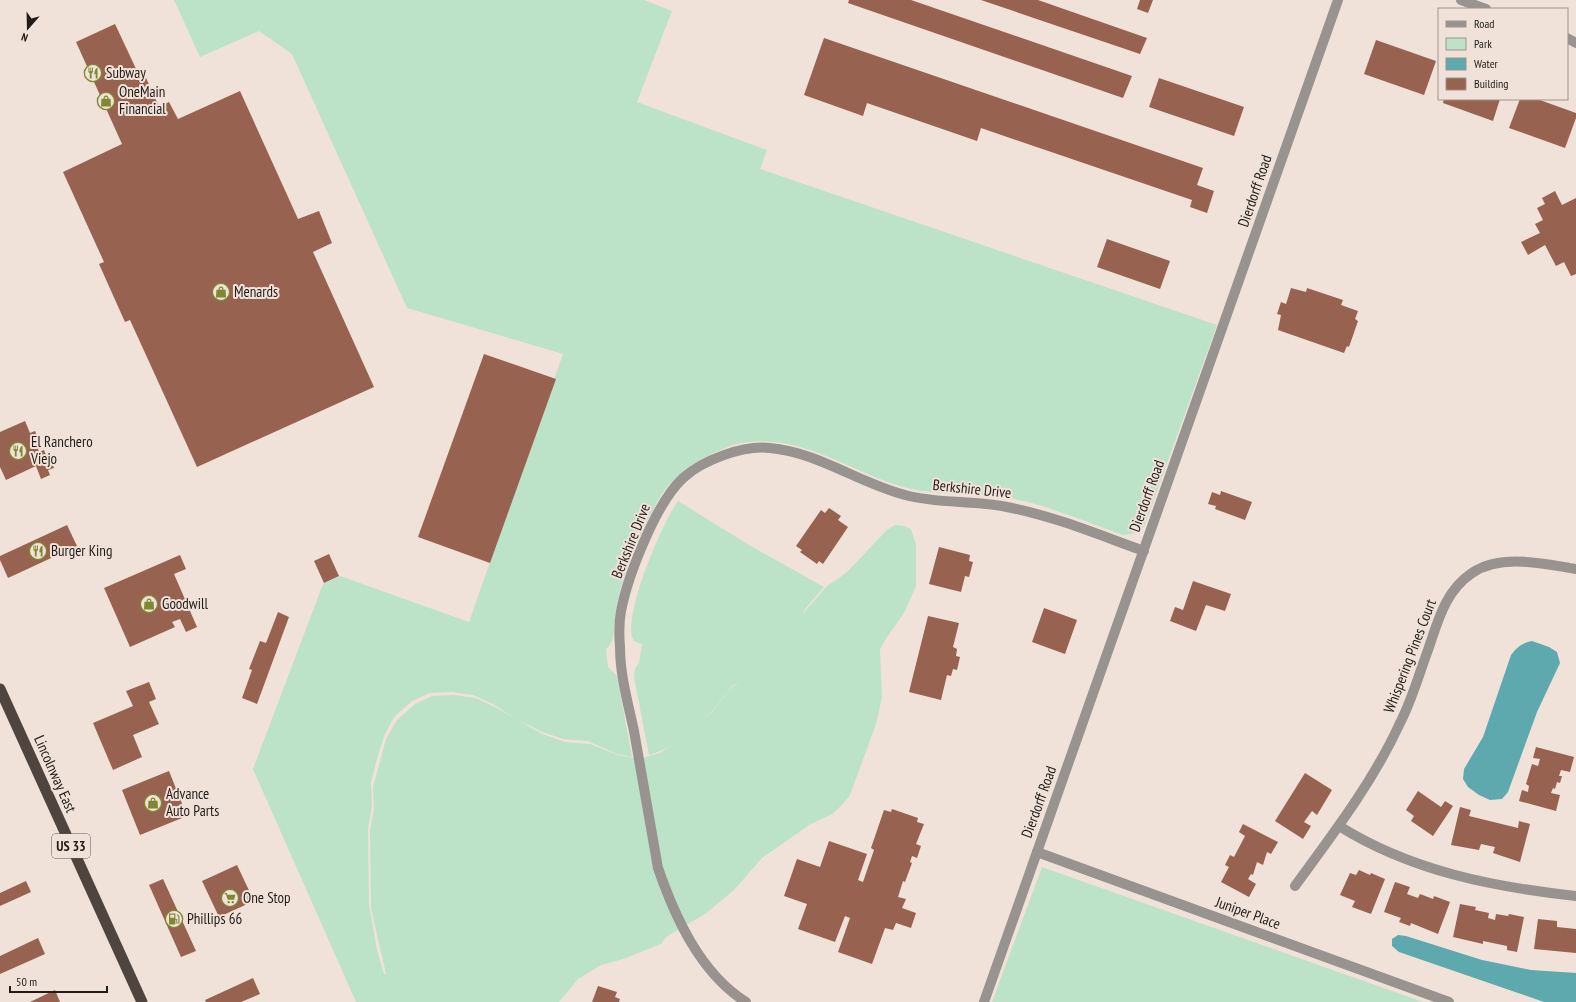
<svg xmlns="http://www.w3.org/2000/svg" width="1576" height="1002" font-family="'PT Sans Narrow',sans-serif">
  <style>
    .green { fill: #bce2c7 }
    .water { fill: #5ea9ae }
    .building { fill: #976250 }
    .lines { fill: none; stroke-linecap: round; stroke-linejoin: round }
    .minor { stroke: #999390; stroke-width: 10 }
    .tertiary { stroke: #999390; stroke-width: 10 }
    .trunk { stroke: #50443f; stroke-width: 11 }
    .labels { text-anchor: middle; stroke-width: 4; stroke-linejoin: round; paint-order: stroke }
    .shield { fill: #f0e2d8; stroke: #5f5752; stroke-width: 1 }
    .shield-label { font-size: 14px; font-weight: bold; fill: #211c19 }
    .poi-label { font-size: 15px; fill: #211c19; stroke: #f0e2d8; text-anchor: start }
    .street-label { font-size: 15px; fill: #211c19; stroke: #f0e2d8 }
  </style>
  <rect width="100%" height="100%" fill="#f0e2d8"/>
  <g class="green">
    <path d="M 174,0 L 644,0 L 672,11 L 637,102 L 767,150 L 760,169 L 1217,325 L 1144,527 L 1136,533 L 1123,535 C 1086,522 1048,505 1009,498 C 975,492 940,496 907,488 C 847,472 798,428 733,445 C 726,447 719,451 712,454 C 685,466 666,483 653,510 C 637,541 622,575 616,609 C 614,621 616,643 606,649 L 608,667 L 617,676 L 632,757 L 617,754 L 588,741 L 563,739 L 540,731 L 516,719 L 493,704 L 473,695 L 452,692 L 430,693 L 412,701 L 394,717 L 384,736 L 376,762 L 371,783 L 372,806 L 368,828 L 369,905 L 377,950 L 384,974 L 386,974 L 371,908 L 370,831 L 374,809 L 373,787 L 386,739 L 397,720 L 415,704 L 432,696 L 454,695 L 475,698 L 495,707 L 542,734 L 565,742 L 590,744 L 618,755 L 639,759 L 660,753 L 694,729 L 712,712 L 728,691 L 739,682 C 728,687 721,701 712,711 C 697,728 672,749 649,755 L 634,677 L 635,669 L 639,663 L 642,644 L 634,641 C 620,620 663,521 678,501 L 749,545 L 824,587 L 805,609 L 801,618 L 779,650 L 806,610 L 828,585 L 838,579 L 848,571 L 887,530 L 895,525 L 904,526 L 911,529 L 916,545 L 916,586 L 904,613 L 885,640 L 880,649 L 882,697 L 876,724 L 850,795 L 843,804 L 832,814 L 809,825 L 762,858 L 734,890 L 705,914 L 666,937 L 661,944 L 623,959 L 601,965 L 578,979 L 559,1002 L 356,1002 L 253,769 L 323,584 L 340,576 L 469,622 L 563,354 L 407,308 L 292,54 L 259,31 L 200,57 Z"/>
    <path d="M 1042,867 L 1423,1002 L 992,1002 Z"/>
  </g>
  <g class="water">
    <path d="M 1532,641 L 1549,647 L 1557,652 L 1560,663 L 1537,712 L 1508,792 L 1502,799 L 1490,800 L 1479,795 L 1468,787 L 1463,779 L 1464,769 L 1483,737 L 1511,655 C 1517,647 1522,643 1532,641 Z"/>
    <path d="M 1398,935 L 1406,936 L 1482,960 L 1531,970 L 1576,973 L 1576,1002 L 1544,1002 L 1399,952 L 1392,946 L 1392,939 Z"/>
  </g>
  <g class="building">
    <path d="M 849,0 L 911,0 L 1132,76 L 1123,98 L 848,3 Z"/>
    <path d="M 981,0 L 1038,0 L 1147,38 L 1140,54 Z"/>
    <path d="M 1140,0 L 1153,0 L 1148,13 L 1137,9 Z"/>
    <path d="M 115,24 L 138,73 L 143,71 L 159,107 L 169,102 L 178,119 L 240,91 L 298,219 L 319,211 L 332,243 L 313,252 L 374,387 L 197,467 L 130,320 L 125,322 L 99,264 L 104,262 L 63,172 L 122,144 L 76,42 Z"/>
    <path d="M 824,38 L 1203,168 L 1197,185 L 1214,191 L 1207,213 L 1190,207 L 1192,200 L 981,128 L 977,141 L 867,103 L 863,116 L 804,95 Z"/>
    <path d="M 1376,40 L 1436,61 L 1424,95 L 1364,74 Z"/>
    <path d="M 1159,78 L 1244,107 L 1234,136 L 1149,107 Z"/>
    <path d="M 1444,99 L 1500,99 L 1493,121 L 1443,103 Z"/>
    <path d="M 1520,99 L 1537,99 L 1576,113 L 1576,118 L 1565,148 L 1509,128 Z"/>
    <path d="M 1555,191 L 1562,205 L 1576,198 L 1576,274 L 1571,276 L 1564,262 L 1556,266 L 1545,245 L 1528,255 L 1521,242 L 1540,233 L 1535,224 L 1543,220 L 1537,208 L 1545,204 L 1542,198 Z"/>
    <path d="M 1107,239 L 1170,261 L 1160,289 L 1097,267 Z"/>
    <path d="M 1291,288 L 1306,292 L 1307,288 L 1343,300 L 1341,305 L 1358,311 L 1355,319 L 1358,321 L 1349,347 L 1347,346 L 1344,353 L 1278,330 L 1281,315 L 1277,314 L 1281,302 L 1286,304 Z"/>
    <path d="M 484,354 L 556,379 L 490,563 L 418,537 Z"/>
    <path d="M 25,421 L 30,433 L 35,431 L 42,447 L 38,449 L 39,452 L 44,450 L 48,460 L 44,462 L 45,463 L 51,461 L 54,468 L 48,470 L 50,475 L 41,479 L 36,466 L 6,480 L 0,467 L 0,432 Z"/>
    <path d="M 1221,491 L 1252,502 L 1245,520 L 1215,509 L 1216,506 L 1208,504 L 1212,492 L 1220,495 Z"/>
    <path d="M 829,508 L 841,516 L 838,520 L 848,527 L 823,564 L 819,561 L 817,564 L 800,552 L 802,550 L 796,546 L 821,510 L 825,513 Z"/>
    <path d="M 67,525 L 77,546 L 8,578 L 0,560 L 0,556 Z"/>
    <path d="M 939,547 L 970,555 L 969,561 L 973,562 L 969,577 L 965,576 L 961,592 L 929,584 Z"/>
    <path d="M 329,554 L 339,576 L 324,583 L 314,561 Z"/>
    <path d="M 180,555 L 186,569 L 174,574 L 197,627 L 186,632 L 180,619 L 172,622 L 175,627 L 130,647 L 104,588 Z"/>
    <path d="M 1193,581 L 1231,594 L 1225,611 L 1206,605 L 1196,631 L 1170,621 L 1175,607 L 1183,610 Z"/>
    <path d="M 1044,608 L 1077,620 L 1065,654 L 1032,642 Z"/>
    <path d="M 278,612 L 289,617 L 257,704 L 242,698 L 252,670 L 249,669 L 260,641 L 266,643 Z"/>
    <path d="M 928,616 L 959,623 L 953,647 L 957,649 L 956,656 L 960,657 L 957,670 L 953,669 L 951,676 L 947,675 L 941,700 L 909,692 Z"/>
    <path d="M 149,682 L 156,699 L 149,702 L 159,724 L 133,735 L 142,757 L 113,770 L 93,723 L 133,706 L 126,691 Z"/>
    <path d="M 1536,747 L 1574,757 L 1570,772 L 1561,770 L 1559,776 L 1562,776 L 1560,783 L 1557,782 L 1555,789 L 1553,788 L 1551,793 L 1560,795 L 1556,811 L 1519,801 L 1522,790 L 1528,792 L 1529,786 L 1526,784 L 1532,764 L 1538,766 L 1540,759 L 1533,758 Z"/>
    <path d="M 169,771 L 187,816 L 140,835 L 122,790 Z"/>
    <path d="M 1305,773 L 1332,790 L 1317,815 L 1312,811 L 1304,822 L 1311,826 L 1303,839 L 1275,821 Z"/>
    <path d="M 1418,791 L 1441,807 L 1445,801 L 1453,806 L 1433,836 L 1411,821 L 1414,816 L 1406,810 Z"/>
    <path d="M 1460,807 L 1471,810 L 1469,816 L 1518,828 L 1519,821 L 1530,824 L 1520,862 L 1493,853 L 1495,847 L 1481,844 L 1479,850 L 1451,845 Z"/>
    <path d="M 892,809 L 918,818 L 917,822 L 924,824 L 916,844 L 921,846 L 917,858 L 912,856 L 910,862 L 912,863 L 905,882 L 903,881 L 898,897 L 906,899 L 902,908 L 916,913 L 911,928 L 896,923 L 893,930 L 885,928 L 872,964 L 838,952 L 850,918 L 845,916 L 835,942 L 798,929 L 807,904 L 784,896 L 797,859 L 820,867 L 829,841 L 867,854 L 858,880 L 863,882 L 874,850 L 871,848 L 884,810 L 891,812 Z"/>
    <path d="M 1243,824 L 1278,842 L 1271,854 L 1267,852 L 1263,865 L 1257,862 L 1253,875 L 1251,874 L 1248,879 L 1256,884 L 1249,897 L 1221,882 L 1229,867 L 1225,865 L 1230,855 L 1234,857 L 1245,836 L 1239,832 Z"/>
    <path d="M 237,865 L 254,901 L 219,917 L 202,881 Z"/>
    <path d="M 1359,870 L 1370,875 L 1371,873 L 1385,879 L 1371,914 L 1352,907 L 1355,901 L 1340,895 L 1350,873 L 1356,875 Z"/>
    <path d="M 163,879 L 196,951 L 181,957 L 149,885 Z"/>
    <path d="M 26,881 L 31,892 L 0,906 L 0,893 Z"/>
    <path d="M 1395,882 L 1410,887 L 1407,894 L 1418,898 L 1420,894 L 1433,899 L 1434,896 L 1450,902 L 1438,934 L 1411,923 L 1410,926 L 1399,922 L 1401,918 L 1384,912 Z"/>
    <path d="M 1460,904 L 1476,907 L 1475,910 L 1489,913 L 1488,918 L 1495,920 L 1496,914 L 1508,916 L 1509,914 L 1524,917 L 1517,952 L 1507,950 L 1507,946 L 1483,941 L 1483,944 L 1453,937 Z"/>
    <path d="M 1538,919 L 1557,921 L 1557,927 L 1576,929 L 1576,953 L 1534,949 Z"/>
    <path d="M 38,938 L 45,954 L 0,974 L 0,956 Z"/>
    <path d="M 253,978 L 260,994 L 241,1002 L 206,1002 L 205,1000 Z"/>
    <path d="M 598,986 L 617,992 L 615,997 L 620,999 L 619,1002 L 592,1002 Z"/>
    <path d="M 55,990 L 60,1002 L 30,1002 Z"/>
  </g>
  <g class="lines">
    <g class="minor">
      <path d="M 1339,826 C 1411,871 1493,887 1576,896"/>
      <path d="M 1037,852 L 1449,1002"/>
      <path d="M 1295,886 C 1333,834 1373,782 1400,723 C 1412,700 1419,674 1428,650 C 1438,621 1445,591 1472,573 C 1501,553 1544,564 1576,569"/>
      <path d="M 746,1002 C 700,973 675,917 658,868 C 650,822 642,776 634,731 C 628,703 620,675 620,647 C 619,635 619,622 621,611 C 628,575 656,503 683,478 C 703,460 743,445 770,448 C 817,452 859,483 905,495 C 938,504 973,500 1007,507 C 1054,516 1099,535 1144,551"/>
    </g>
    <g class="tertiary">
      <path d="M 1461,0 L 1486,9"/>
      <path d="M 1567,38 L 1576,43"/>
      <path d="M 984,1002 L 1338,0"/>
    </g>
    <path class="trunk" d="M 0,689 L 142,1002"/>
  </g>
  <defs>
    <symbol id="restaurant-ring" viewBox="-11 -11 22 22"><circle r="9.5" fill="#f0e2d8" stroke="#7f8733" stroke-width="1.5"/><path d="M-5-6h1v4h1v-4h1v4h1v-4h1v5L-1.5 .5V6h-2V.5L-5-1ZM5-6V6H3V1.5H1.5Q1.5-4 5-6Z" fill="#7f8733"/></symbol>
    <symbol id="shop-ring" viewBox="-11 -11 22 22"><circle r="9.5" fill="#f0e2d8" stroke="#7f8733" stroke-width="1.5"/><path d="M-5-2.5h2.3a2.7 3.5 0 0 1 5.4 0H5L5.5 6h-11ZM-1.5-2.5h3a1.5 2.3 0 0 0-3 0Z" fill="#7f8733"/></symbol>
    <symbol id="supermarket-ring" viewBox="-11 -11 22 22"><circle r="9.5" fill="#f0e2d8" stroke="#7f8733" stroke-width="1.5"/><path d="M-6-5.5h2.5l.6 2H6L4.5 2H-2.5L-4.4-4H-6ZM-1.5 3.2a1.3 1.3 0 1 0 .1 0ZM3 3.2a1.3 1.3 0 1 0 .1 0Z" fill="#7f8733"/></symbol>
    <symbol id="fuel-ring" viewBox="-11 -11 22 22"><circle r="9.5" fill="#f0e2d8" stroke="#7f8733" stroke-width="1.5"/><path d="M-5.5-6h7V0h2V4h1.3V-2.5L3-4.5l.8-.8L6-3V5H2.5V1h-1V6h-7ZM-4.2-4.7v3.2H.2V-4.7Z" fill="#7f8733"/></symbol>
  </defs>
  <g fill-rule="evenodd">
    <use href="#restaurant-ring" x="83" y="63" width="20" height="20"/>
    <use href="#shop-ring" x="96" y="91" width="20" height="20"/>
    <use href="#shop-ring" x="211" y="282" width="20" height="20"/>
    <use href="#restaurant-ring" x="8" y="441" width="20" height="20"/>
    <use href="#restaurant-ring" x="28" y="541" width="20" height="20"/>
    <use href="#shop-ring" x="139" y="594" width="20" height="20"/>
    <use href="#shop-ring" x="143" y="793" width="20" height="20"/>
    <use href="#supermarket-ring" x="220" y="888" width="20" height="20"/>
    <use href="#fuel-ring" x="164" y="909" width="20" height="20"/>
  </g>
  <g class="labels">
    <rect class="shield" x="52" y="834" width="38" height="24" rx="3"/>
    <g class="shield-label">
      <text x="71" y="851">US 33</text>
    </g>
    <g class="poi-label">
      <text x="106" y="78">Subway</text>
      <text x="119" y="97">OneMain<tspan x="119" dy="17">Financial</tspan></text>
      <text x="234" y="297">Menards</text>
      <text x="31" y="447">El Ranchero<tspan x="31" dy="17">Viejo</tspan></text>
      <text x="51" y="556">Burger King</text>
      <text x="162" y="609">Goodwill</text>
      <text x="166" y="799">Advance<tspan x="166" dy="17">Auto Parts</tspan></text>
      <text x="243" y="903">One Stop</text>
      <text x="187" y="924">Phillips 66</text>
    </g>
    <g class="street-label">
      <text transform="translate(1255 191) rotate(-71)" y="5">Dierdorff Road</text>
      <text transform="translate(972 489) rotate(6)" y="5">Berkshire Drive</text>
      <text transform="translate(1147 496) rotate(-70)" y="5">Dierdorff Road</text>
      <text transform="translate(631 541) rotate(-68)" y="5">Berkshire Drive</text>
      <text transform="translate(1410 656) rotate(-69)" y="5">Whispering Pines Court</text>
      <text transform="translate(55 774) rotate(66)" y="5">Lincolnway East</text>
      <text transform="translate(1039 802) rotate(-70)" y="5">Dierdorff Road</text>
      <text transform="translate(1248 913) rotate(20)" y="5">Juniper Place</text>
    </g>
  </g>
  <rect x="1438" y="8" width="130" height="92" fill="#f0e2d8" stroke="#9d938c"/>
  <rect x="1446" y="21" width="20" height="6" fill="#999390" stroke="#9d938c"/>
  <text x="1474" y="28" font-size="12" fill="#211c19">Road</text>
  <rect x="1446" y="38" width="20" height="12" fill="#bce2c7" stroke="#9d938c"/>
  <text x="1474" y="48" font-size="12" fill="#211c19">Park</text>
  <rect x="1446" y="58" width="20" height="12" fill="#5ea9ae" stroke="#9d938c"/>
  <text x="1474" y="68" font-size="12" fill="#211c19">Water</text>
  <rect x="1446" y="78" width="20" height="12" fill="#976250" stroke="#9d938c"/>
  <text x="1474" y="88" font-size="12" fill="#211c19">Building</text>
  <g transform="translate(28 28) rotate(200)" stroke="#f0e2d8" stroke-width="3" paint-order="stroke">
  <path d="M0-3L7 15L0 10L-7 15Z" fill="#211c19"/>
  <text y="-6" font-size="11" font-weight="bold" text-anchor="middle" fill="#211c19">N</text>
  </g>
  <path d="M10 986v6h97v-6" fill="none" stroke="#211c19" stroke-width="2"/>
  <text x="16" y="986" font-size="12" fill="#211c19" stroke="#f0e2d8" stroke-width="3" paint-order="stroke">50 m</text>
</svg>
